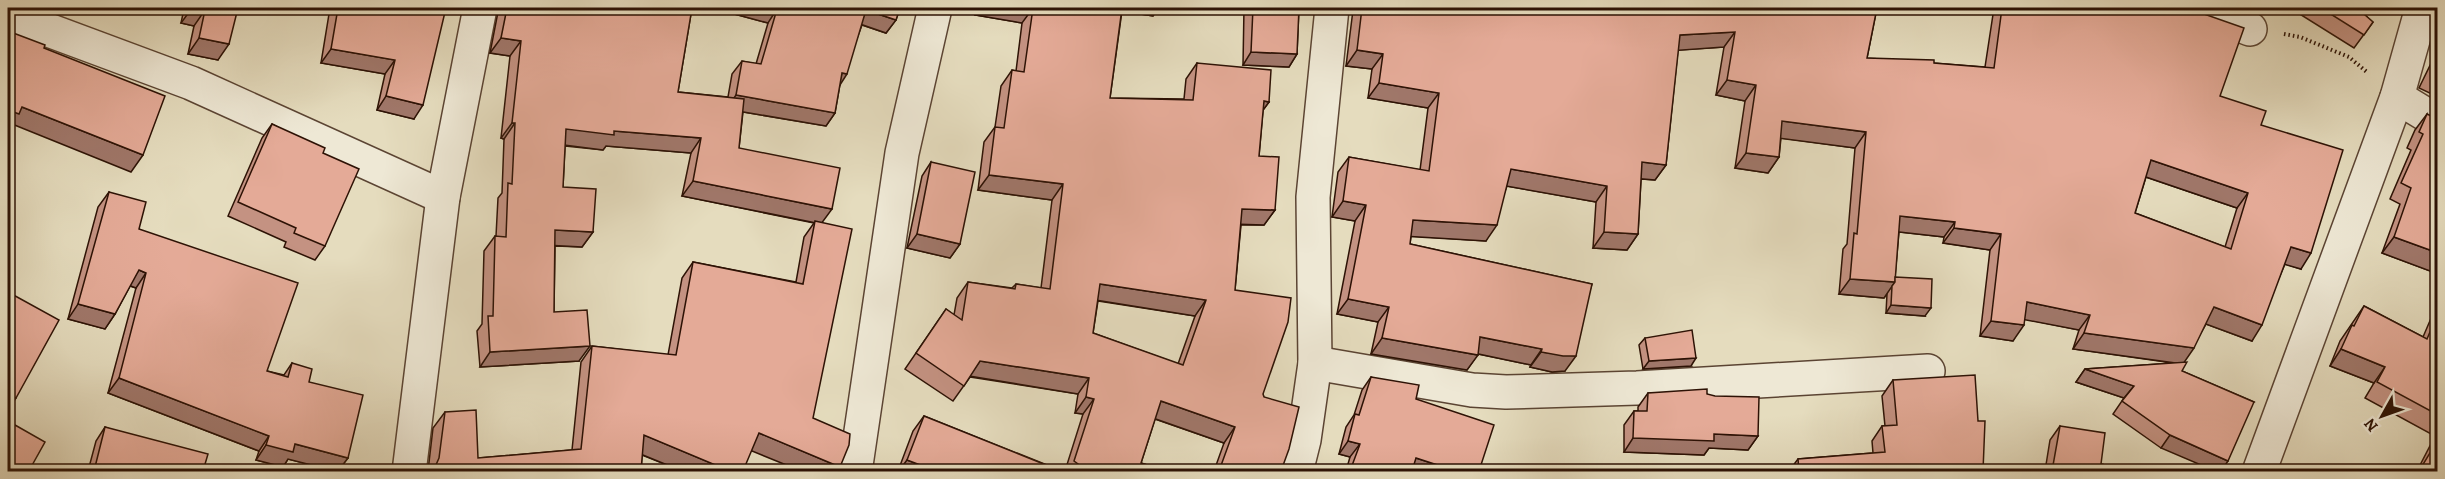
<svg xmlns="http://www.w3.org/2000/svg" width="2445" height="479" font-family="Alegreya,serif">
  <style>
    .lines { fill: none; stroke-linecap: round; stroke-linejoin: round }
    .street-casing { stroke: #5b4433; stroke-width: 36 }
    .path { stroke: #2d1205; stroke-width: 4; stroke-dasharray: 1.5 3; stroke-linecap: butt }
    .street { stroke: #eee8d5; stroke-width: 33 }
    .wall { fill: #c49282; stroke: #2d1205; stroke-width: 1.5; fill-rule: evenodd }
    .shaded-wall { fill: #a0776a; stroke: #2d1205; stroke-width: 1.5 }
    .building { fill: #e4aa97; stroke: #2d1205; stroke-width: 1.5; fill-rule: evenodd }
  </style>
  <rect width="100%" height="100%" fill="#e5dcbe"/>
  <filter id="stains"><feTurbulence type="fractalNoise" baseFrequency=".00333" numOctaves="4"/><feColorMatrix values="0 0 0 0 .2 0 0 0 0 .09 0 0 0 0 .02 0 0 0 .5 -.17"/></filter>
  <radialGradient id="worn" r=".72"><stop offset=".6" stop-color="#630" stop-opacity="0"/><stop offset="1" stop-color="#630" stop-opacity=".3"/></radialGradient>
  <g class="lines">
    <defs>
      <g id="street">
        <path d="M 2195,8 L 2250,29"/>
        <path d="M 8,15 L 191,83 L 443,197"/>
        <path d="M 2397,97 L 2438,122"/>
        <path d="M 1315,363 L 1472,390 L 1506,392 L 1637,388 L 1928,371"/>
        <path d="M 409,472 L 443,197 L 480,8"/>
        <path d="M 855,472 L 902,153 L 935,8"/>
        <path d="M 1296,472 L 1304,440 L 1315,363 L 1313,197 L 1332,8"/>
        <path d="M 2259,472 L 2397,97 L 2422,8"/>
      </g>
    </defs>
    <use href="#street" class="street-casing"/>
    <path class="path" d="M 2284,34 L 2300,37 L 2349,57 L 2368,73"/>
    <use href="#street" class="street"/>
  </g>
  <g class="wall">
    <path d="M 177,8 L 238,8 L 218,60 L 188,54 L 194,26 L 181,23 L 184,9 Z"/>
    <path d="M 330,8 L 443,8 L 414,119 L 377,110 L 385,74 L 321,63 Z"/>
    <path d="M 498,8 L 692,8 L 678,92 L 728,97 L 732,74 L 742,61 L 756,64 L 768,23 L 727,12 L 729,8 L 900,8 L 896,20 L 886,33 L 862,25 L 840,84 L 835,113 L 826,126 L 743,112 L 739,148 L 822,222 L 752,451 L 682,471 L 642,455 L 641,471 L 428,471 L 433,428 L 445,412 L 478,458 L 572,450 L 581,362 L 592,346 L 668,355 L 682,278 L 693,262 L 796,282 L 804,237 L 814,223 L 682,196 L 691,153 L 606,146 L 603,150 L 565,146 L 563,187 L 593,232 L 582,247 L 555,246 L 554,312 L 579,361 L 480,367 L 477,331 L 482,324 L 484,251 L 495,236 L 496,236 L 498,198 L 502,193 L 504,139 L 501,138 L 510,56 L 490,53 L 498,12 Z"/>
    <path d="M 976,8 L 1158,8 L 1153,16 L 1122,11 L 1110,98 L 1184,99 L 1186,79 L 1197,63 L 1269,102 L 1263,110 L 1259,156 L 1275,210 L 1264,225 L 1241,225 L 1235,290 L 1263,394 L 1281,471 L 1214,471 L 1224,443 L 1155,419 L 1141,463 L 1166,471 L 1065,471 L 1083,414 L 1075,413 L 1078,394 L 970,377 L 953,401 L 905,369 L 946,309 L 954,315 L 957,298 L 968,282 L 1012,288 L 1016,284 L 1041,288 L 1052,200 L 978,190 L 984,142 L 995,127 L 1001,86 L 1012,70 L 1016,71 L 1022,23 L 975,15 ZM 1098,301 L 1195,316 L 1178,364 L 1093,333 Z"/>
    <path d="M 1244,8 L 1299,8 L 1297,54 L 1289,67 L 1243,65 Z"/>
    <path d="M 1355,8 L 1438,8 L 1460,11 L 1460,8 L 1877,8 L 1867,58 L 1985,67 L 1994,8 L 2187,8 L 2220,96 L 2261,125 L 2301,269 L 2285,264 L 2252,341 L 2206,324 L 2184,362 L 2182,371 L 2254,402 L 2161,448 L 2113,414 L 2124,398 L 2076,382 L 2085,369 L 2173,363 L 2073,349 L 2079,330 L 2025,319 L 2013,341 L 1980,336 L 1990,250 L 1943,243 L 1944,237 L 1899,232 L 1895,277 L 1925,316 L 1886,313 L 1887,294 L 1884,298 L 1839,294 L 1843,249 L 1847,244 L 1855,148 L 1781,138 L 1779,157 L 1768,173 L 1735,168 L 1745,101 L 1716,95 L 1724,47 L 1678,50 L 1666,165 L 1655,180 L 1641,179 L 1638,234 L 1627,250 L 1593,248 L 1596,202 L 1507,186 L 1486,241 L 1411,236 L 1410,244 L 1592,284 L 1565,371 L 1552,372 L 1530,367 L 1531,365 L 1478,354 L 1467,370 L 1371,354 L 1378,322 L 1337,314 L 1355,221 L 1332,217 L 1338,172 L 1349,157 L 1420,170 L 1428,108 L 1368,98 L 1372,69 L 1346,66 L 1353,10 ZM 2146,177 L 2237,208 L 2225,247 L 2135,213 Z"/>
    <path d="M 2290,8 L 2357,8 L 2373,22 L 2354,48 Z"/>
    <path d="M 2438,49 L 2438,100 L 2431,96 L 2432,94 L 2419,88 Z"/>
    <path d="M 2427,114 L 2438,274 L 2382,253 L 2400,204 L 2390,199 L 2411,150 L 2407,148 L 2415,130 Z"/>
    <path d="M 272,124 L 323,153 L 325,246 L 315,260 L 284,247 L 286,242 L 228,216 L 262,138 Z"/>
    <path d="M 931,162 L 960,244 L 950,258 L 907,248 L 922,176 Z"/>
    <path d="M 109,192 L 139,229 L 267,371 L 284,375 L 292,363 L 309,382 L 348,458 L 338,471 L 335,471 L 288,459 L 283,467 L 256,460 L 259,451 L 108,393 L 136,288 L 130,286 L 115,314 L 105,329 L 68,319 L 98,207 Z"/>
    <path d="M 8,292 L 16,398 L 8,410 Z"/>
    <path d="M 2438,302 L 2438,471 L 2417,471 L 2435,436 L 2365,398 L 2374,383 L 2330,366 L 2340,341 L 2364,306 L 2423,337 Z"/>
    <path d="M 1645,338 L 1691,366 L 1643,369 L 1639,345 Z"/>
    <path d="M 1371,377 L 1416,399 L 1479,471 L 1346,471 L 1350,457 L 1339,454 L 1346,427 L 1354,415 L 1362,390 Z"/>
    <path d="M 1893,380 L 1978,421 L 1983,471 L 1789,471 L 1798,459 L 1873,453 L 1872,441 L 1882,426 L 1885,426 L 1882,396 Z"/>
    <path d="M 1648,393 L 1707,394 L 1758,436 L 1748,450 L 1709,448 L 1704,455 L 1624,452 L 1624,425 L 1634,411 L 1638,411 L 1638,407 Z"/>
    <path d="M 924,416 L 1062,471 L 898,471 L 913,431 Z"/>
    <path d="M 2060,426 L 2101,464 L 2130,471 L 2045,471 L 2050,440 Z"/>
    <path d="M 105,427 L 203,471 L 88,471 L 96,441 Z"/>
  </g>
  <g class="shaded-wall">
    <path d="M 192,8 L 205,10 L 194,26 L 181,23 Z"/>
    <path d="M 731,8 L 770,8 L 777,9 L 768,23 L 727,12 Z"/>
    <path d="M 980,8 L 1033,8 L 1022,23 L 975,15 Z"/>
    <path d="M 1115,8 L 1158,8 L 1153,16 L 1113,10 Z"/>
    <path d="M 866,10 L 896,20 L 886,33 L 857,23 Z"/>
    <path d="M 1735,32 L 1724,47 L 1669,51 L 1680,35 Z"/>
    <path d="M 199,38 L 229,44 L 218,60 L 188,54 Z"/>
    <path d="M 501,38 L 521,41 L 510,56 L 490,53 Z"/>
    <path d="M 331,49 L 395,60 L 385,74 L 321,63 Z"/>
    <path d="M 1357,50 L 1383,54 L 1372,69 L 1346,66 Z"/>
    <path d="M 1251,52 L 1297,54 L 1289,67 L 1243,65 Z"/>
    <path d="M 842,73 L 847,74 L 838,88 Z"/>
    <path d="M 1727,80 L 1756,85 L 1745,101 L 1716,95 Z"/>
    <path d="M 1379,83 L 1439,93 L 1428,108 L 1368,98 Z"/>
    <path d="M 736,95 L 835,113 L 826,126 L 726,109 Z"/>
    <path d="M 386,96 L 423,105 L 414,119 L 377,110 Z"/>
    <path d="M 1264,101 L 1269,102 L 1258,117 Z"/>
    <path d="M 22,107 L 143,155 L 131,172 L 12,124 L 8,131 L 8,110 Z"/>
    <path d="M 1782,121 L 1866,132 L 1855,148 L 1771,137 Z"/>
    <path d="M 512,123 L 515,123 L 504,139 L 501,138 Z"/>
    <path d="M 566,129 L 614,131 L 701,138 L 691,153 L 606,146 L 603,150 L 556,144 Z"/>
    <path d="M 1746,153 L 1779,157 L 1768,173 L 1735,168 Z"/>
    <path d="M 2151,160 L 2248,193 L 2237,208 L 2140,175 Z"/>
    <path d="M 1642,162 L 1666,165 L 1655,180 L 1631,178 Z"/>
    <path d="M 1511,169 L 1607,186 L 1596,202 L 1500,185 Z"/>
    <path d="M 989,175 L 1063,184 L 1052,200 L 978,190 Z"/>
    <path d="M 693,181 L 832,209 L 821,224 L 682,196 Z"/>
    <path d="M 1343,201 L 1366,205 L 1355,221 L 1332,217 Z"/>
    <path d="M 1242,209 L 1275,210 L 1264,225 L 1231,224 Z"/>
    <path d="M 1900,216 L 1955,222 L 1944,237 L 1890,231 Z"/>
    <path d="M 1413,220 L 1497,225 L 1486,241 L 1402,236 Z"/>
    <path d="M 1954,228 L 2001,234 L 1990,250 L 1943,243 Z"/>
    <path d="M 555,230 L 593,232 L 582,247 L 545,245 Z"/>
    <path d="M 1604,232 L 1638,234 L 1627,250 L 1593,248 Z"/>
    <path d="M 917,234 L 960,244 L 950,258 L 907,248 Z"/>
    <path d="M 2394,237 L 2438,253 L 2438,274 L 2382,253 Z"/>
    <path d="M 2291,247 L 2311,253 L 2301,269 L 2280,263 Z"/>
    <path d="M 139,270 L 146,273 L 136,288 L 128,285 Z"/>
    <path d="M 1850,279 L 1895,282 L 1884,298 L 1839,294 Z"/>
    <path d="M 1100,284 L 1206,300 L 1195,316 L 1089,299 Z"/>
    <path d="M 1348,299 L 1389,307 L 1378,322 L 1337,314 Z"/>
    <path d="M 2027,302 L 2090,315 L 2079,330 L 2016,318 Z"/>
    <path d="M 78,304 L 115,314 L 105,329 L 68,319 Z"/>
    <path d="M 1891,305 L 1931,308 L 1925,316 L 1886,313 Z"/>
    <path d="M 2214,307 L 2262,325 L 2252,341 L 2203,323 Z"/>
    <path d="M 1991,321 L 2024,325 L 2013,341 L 1980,336 Z"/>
    <path d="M 2084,333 L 2194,348 L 2183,364 L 2073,349 Z"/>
    <path d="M 1480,337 L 1542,349 L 1531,365 L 1469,352 Z"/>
    <path d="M 1382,338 L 1478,355 L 1467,370 L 1371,354 Z"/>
    <path d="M 590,346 L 579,361 L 480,367 L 490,352 Z"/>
    <path d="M 2341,349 L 2385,367 L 2374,383 L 2330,366 Z"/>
    <path d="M 1541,352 L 1576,356 L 1565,371 L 1552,372 L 1530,367 Z"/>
    <path d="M 1696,358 L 1691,366 L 1643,369 L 1649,361 Z"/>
    <path d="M 980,361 L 1089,378 L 1078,394 L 969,376 Z"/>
    <path d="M 2085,369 L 2134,386 L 2124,398 L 2076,382 Z"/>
    <path d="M 119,378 L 269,436 L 259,451 L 108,393 Z"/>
    <path d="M 1086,397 L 1094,399 L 1083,414 L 1075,413 Z"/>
    <path d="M 1161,401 L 1235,427 L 1224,443 L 1150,417 Z"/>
    <path d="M 759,433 L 840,467 L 837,471 L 801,471 L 747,449 Z"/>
    <path d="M 1714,434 L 1758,436 L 1748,450 L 1709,448 L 1704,455 L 1624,452 L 1633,438 Z"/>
    <path d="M 644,435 L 718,466 L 714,471 L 682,471 L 633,451 Z"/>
    <path d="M 2170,435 L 2228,461 L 2221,471 L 2215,471 L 2161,448 Z"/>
    <path d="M 1348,441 L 1360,444 L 1350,457 L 1339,454 Z"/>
    <path d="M 295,444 L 348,458 L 338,471 L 335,471 L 288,459 L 283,467 L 256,460 L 266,445 Z"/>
    <path d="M 1416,458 L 1456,471 L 1407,471 Z"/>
    <path d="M 907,460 L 936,471 L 899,471 Z"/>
  </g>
  <g class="building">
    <path d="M 194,8 L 238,8 L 229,44 L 199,38 L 205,10 Z"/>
    <path d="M 338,8 L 443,8 L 442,11 L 445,12 L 423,105 L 386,96 L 395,60 L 331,49 Z"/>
    <path d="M 507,8 L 692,8 L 678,92 L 744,99 L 739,148 L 840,168 L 832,209 L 693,181 L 701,138 L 614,131 L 614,135 L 566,129 L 563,187 L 596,189 L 593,232 L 555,230 L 554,312 L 587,310 L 590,346 L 490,352 L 488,316 L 493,316 L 495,236 L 506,237 L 508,183 L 512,184 L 515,123 L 512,123 L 521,41 L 501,38 Z"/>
    <path d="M 770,8 L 900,8 L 896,20 L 866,10 L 847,74 L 842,73 L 835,113 L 736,95 L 742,61 L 761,64 L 777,9 Z"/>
    <path d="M 1033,8 L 1122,8 L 1110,98 L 1193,100 L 1197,63 L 1271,70 L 1269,102 L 1264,101 L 1259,156 L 1279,157 L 1275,210 L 1242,209 L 1235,290 L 1291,298 L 1288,322 L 1263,394 L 1264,397 L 1299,407 L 1289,449 L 1281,471 L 1219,471 L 1235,427 L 1161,401 L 1141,463 L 1166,471 L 1074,471 L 1078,464 L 1074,461 L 1094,399 L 1086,397 L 1089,378 L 980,361 L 964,386 L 916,353 L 946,309 L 962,320 L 968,282 L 1015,289 L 1016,284 L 1050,289 L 1063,184 L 989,175 L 995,127 L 1004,128 L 1012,70 L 1024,72 ZM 1100,284 L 1206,300 L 1183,365 L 1093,333 Z"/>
    <path d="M 1253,8 L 1299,8 L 1297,54 L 1251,52 Z"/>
    <path d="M 1362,8 L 1438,8 L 1468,13 L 1469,8 L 1877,8 L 1867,58 L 1934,60 L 1934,63 L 1994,68 L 2002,8 L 2187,8 L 2244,28 L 2220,96 L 2266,111 L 2261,125 L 2343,150 L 2311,253 L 2291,247 L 2262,325 L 2214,307 L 2194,348 L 2084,333 L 2090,315 L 2027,302 L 2024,325 L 1991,321 L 2001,234 L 1954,228 L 1955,222 L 1900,216 L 1895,282 L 1850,279 L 1854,233 L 1857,234 L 1866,132 L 1782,121 L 1779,157 L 1746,153 L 1756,85 L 1727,80 L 1735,32 L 1680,35 L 1666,165 L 1642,162 L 1638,234 L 1604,232 L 1607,186 L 1511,169 L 1497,225 L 1413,220 L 1410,244 L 1592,284 L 1576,356 L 1563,356 L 1541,352 L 1542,349 L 1480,337 L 1478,355 L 1382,338 L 1389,307 L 1348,299 L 1366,205 L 1343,201 L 1349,157 L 1429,171 L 1439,93 L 1379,83 L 1383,54 L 1357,50 ZM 2151,160 L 2248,193 L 2231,249 L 2135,213 Z"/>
    <path d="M 2321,8 L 2357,8 L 2373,22 L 2364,35 Z"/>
    <path d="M 8,31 L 45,45 L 44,48 L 165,96 L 143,155 L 22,107 L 19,114 L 8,110 Z"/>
    <path d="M 2438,57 L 2438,75 L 2431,71 Z"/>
    <path d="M 2427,114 L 2438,119 L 2438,253 L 2394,237 L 2411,188 L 2401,183 L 2423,134 L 2419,132 Z"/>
    <path d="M 272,124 L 325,148 L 323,153 L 359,169 L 325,246 L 294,233 L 296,228 L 238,202 Z"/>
    <path d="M 931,162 L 975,172 L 960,244 L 917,234 Z"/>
    <path d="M 109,192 L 146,202 L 139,229 L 298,283 L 267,371 L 288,377 L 292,363 L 312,369 L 309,382 L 363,395 L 348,458 L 295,444 L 293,452 L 266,445 L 269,436 L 119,378 L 146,273 L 139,270 L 115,314 L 78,304 Z"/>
    <path d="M 815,221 L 852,229 L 813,418 L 850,434 L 849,445 L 840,467 L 759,433 L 743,471 L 714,471 L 718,466 L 644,435 L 641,471 L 431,471 L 435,467 L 439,458 L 445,412 L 476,410 L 478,458 L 581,449 L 592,346 L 676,355 L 693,262 L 803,284 Z"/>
    <path d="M 8,259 L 11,261 L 8,270 Z"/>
    <path d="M 1895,277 L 1932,279 L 1931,308 L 1891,305 L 1892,286 L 1895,282 Z"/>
    <path d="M 8,292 L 59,320 L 16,398 L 8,394 Z"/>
    <path d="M 2364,306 L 2427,339 L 2438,313 L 2438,415 L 2377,382 L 2385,367 L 2341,349 L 2352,325 L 2354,326 Z"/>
    <path d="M 1692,330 L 1696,358 L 1649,361 L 1645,338 Z"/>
    <path d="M 2187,362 L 2182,371 L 2254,402 L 2228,461 L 2170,435 L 2122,401 L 2134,386 L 2085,369 Z"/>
    <path d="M 1975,375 L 1978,421 L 1985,421 L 1983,471 L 1799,471 L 1798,459 L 1885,452 L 1882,426 L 1897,425 L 1893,380 Z"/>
    <path d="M 1371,377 L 1419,385 L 1416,399 L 1494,425 L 1479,471 L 1456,471 L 1416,458 L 1412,471 L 1350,471 L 1360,444 L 1348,441 L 1355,414 L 1359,415 Z"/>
    <path d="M 1707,389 L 1707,394 L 1715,396 L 1759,397 L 1758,436 L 1714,434 L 1714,441 L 1633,438 L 1634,411 L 1647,411 L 1648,393 Z"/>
    <path d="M 924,416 L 1061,471 L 936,471 L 907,460 Z"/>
    <path d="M 15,425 L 45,442 L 30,469 L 39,471 L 8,471 L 8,438 Z"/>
    <path d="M 2060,426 L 2105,433 L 2101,464 L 2130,471 L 2052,471 Z"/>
    <path d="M 105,427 L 208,454 L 203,471 L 94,471 Z"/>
    <path d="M 2438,438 L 2438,471 L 2419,471 L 2430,453 Z"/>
  </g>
  <rect width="2445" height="479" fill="none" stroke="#e5dcbe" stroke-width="30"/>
  <rect x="9" y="9" width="2427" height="461" fill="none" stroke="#2d1205" stroke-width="3"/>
  <rect x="15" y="15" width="2415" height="449" fill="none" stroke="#2d1205" stroke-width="1.5"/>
  <g transform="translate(2382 416) rotate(230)" stroke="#eee8d5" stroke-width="4.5" paint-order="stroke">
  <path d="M0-4.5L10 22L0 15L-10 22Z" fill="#2d1205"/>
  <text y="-9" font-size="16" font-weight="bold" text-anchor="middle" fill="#2d1205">N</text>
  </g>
  <rect width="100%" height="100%" filter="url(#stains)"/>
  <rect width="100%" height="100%" fill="url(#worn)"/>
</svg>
